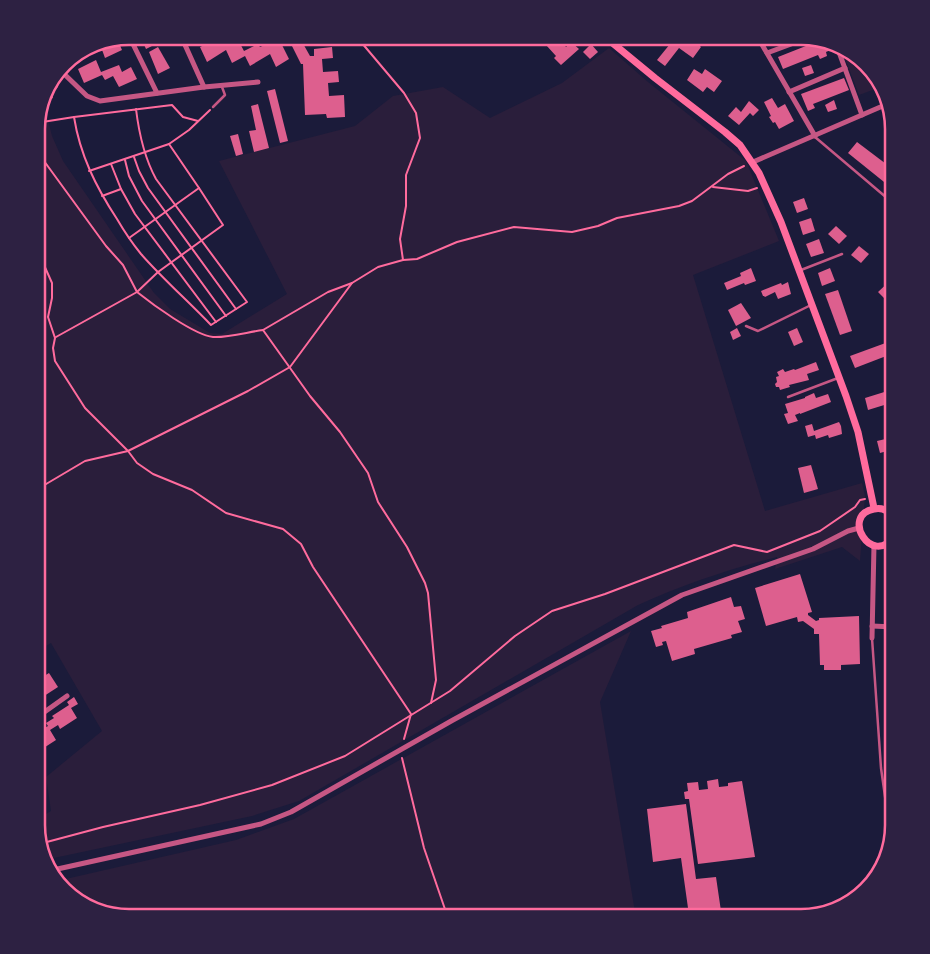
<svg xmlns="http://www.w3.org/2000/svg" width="930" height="954" font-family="Rubik,sans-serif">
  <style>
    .green { fill: #2a1e3b }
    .building { fill: #dd5f8e }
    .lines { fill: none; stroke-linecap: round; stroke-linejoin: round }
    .path { stroke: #ff6b9d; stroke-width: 2 }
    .service { stroke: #c65784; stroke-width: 2.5 }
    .minor { stroke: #c65784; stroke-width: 5 }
    .secondary { stroke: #ff6b9d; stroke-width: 7 }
    .rim { fill: none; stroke: #ff6b9d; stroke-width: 2.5 }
  </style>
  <rect width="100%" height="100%" fill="#1b1b3a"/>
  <g class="green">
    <path d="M 840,45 L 871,68 L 878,88 L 859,95 Z"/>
    <path d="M 609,48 L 648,82 L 746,161 L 779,241 L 693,275 L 765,511 L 862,483 L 865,496 L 860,561 L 842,547 L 775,569 L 777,557 C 729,569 683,585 638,605 L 299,801 L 252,816 L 49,859 L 36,825 L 36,820 L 51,811 L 46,777 L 102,731 L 51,643 L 36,652 L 36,635 L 41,632 L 36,625 L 36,123 L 40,110 L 47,116 L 52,136 L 63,161 L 154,293 L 170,309 L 210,333 L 222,334 L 287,294 L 219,161 L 355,126 L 393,96 L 443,87 L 490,118 L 562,83 Z"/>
    <path d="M 631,631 L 600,702 L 636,918 L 129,918 L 88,908 L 59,886 L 57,881 L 236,840 L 294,819 Z"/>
  </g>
  <g class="building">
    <path d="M 140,36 L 158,36 L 160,42 L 146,49 Z"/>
    <path d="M 234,36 L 236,36 L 244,51 L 258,44 L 260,47 L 279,39 L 289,59 L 276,67 L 270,54 L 250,66 L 245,56 L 232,63 L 226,50 L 207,62 L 200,47 L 215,40 L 217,43 Z"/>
    <path d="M 548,36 L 558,36 L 566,47 L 571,42 L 579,49 L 561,65 L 554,58 L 556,56 L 546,45 L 551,40 Z"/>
    <path d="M 664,36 L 690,36 L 701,47 L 693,58 L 679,48 L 665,66 L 657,60 L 670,44 Z"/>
    <path d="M 301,40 L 310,56 L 314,56 L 314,49 L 332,47 L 333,58 L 322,59 L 323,72 L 338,71 L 339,82 L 328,83 L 329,96 L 344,95 L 345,117 L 327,118 L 326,114 L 305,115 L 303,64 L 301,64 L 291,44 Z"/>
    <path d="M 821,40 L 831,43 L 833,49 L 826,52 L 827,56 L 820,59 L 818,55 L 783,69 L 778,57 Z"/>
    <path d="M 118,41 L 122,50 L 105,58 L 101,47 Z"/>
    <path d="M 591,44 L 598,52 L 590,59 L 583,52 Z"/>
    <path d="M 158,47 L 170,68 L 158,74 L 149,52 Z"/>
    <path d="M 96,60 L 101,72 L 119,65 L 122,72 L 131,67 L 137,79 L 119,87 L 113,76 L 105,80 L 102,75 L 84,83 L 78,69 Z"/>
    <path d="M 811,65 L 814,73 L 805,76 L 802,68 Z"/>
    <path d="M 694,69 L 702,74 L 705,69 L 722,81 L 714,92 L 707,87 L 703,92 L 687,80 Z"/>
    <path d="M 54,77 L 58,87 L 51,92 L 53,98 L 43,103 L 46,88 Z"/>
    <path d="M 844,78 L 849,90 L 813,104 L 815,108 L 808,111 L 801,94 Z"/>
    <path d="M 275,89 L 288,141 L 280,143 L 267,91 Z"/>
    <path d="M 772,98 L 778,108 L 785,104 L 794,121 L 779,129 L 775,122 L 773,123 L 769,117 L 771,116 L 764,102 Z"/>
    <path d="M 834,100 L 837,109 L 828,112 L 825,105 Z"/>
    <path d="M 749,101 L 759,110 L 753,116 L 750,113 L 739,125 L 728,116 L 736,107 L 741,112 Z"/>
    <path d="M 258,104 L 269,148 L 254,152 L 249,131 L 256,130 L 251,106 Z"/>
    <path d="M 238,134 L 243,154 L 236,156 L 230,136 Z"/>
    <path d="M 857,142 L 894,170 L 894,190 L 848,153 Z"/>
    <path d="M 804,198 L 808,209 L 797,213 L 793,202 Z"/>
    <path d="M 811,218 L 815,231 L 803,235 L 799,222 Z"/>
    <path d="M 836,226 L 847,236 L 839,244 L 828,234 Z"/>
    <path d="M 819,239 L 824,253 L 811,257 L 806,244 Z"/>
    <path d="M 859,246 L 869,254 L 861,263 L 851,255 Z"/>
    <path d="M 751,268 L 756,281 L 745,285 L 744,283 L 727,290 L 724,283 L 741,276 L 740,273 Z"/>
    <path d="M 830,268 L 835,281 L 822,286 L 818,273 Z"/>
    <path d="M 894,272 L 894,301 L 887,295 L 884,298 L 878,292 L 893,278 L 891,275 Z"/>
    <path d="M 788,282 L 791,294 L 778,299 L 775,292 L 765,297 L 764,296 L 763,296 L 761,291 L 781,283 L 782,285 Z"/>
    <path d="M 838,290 L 852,331 L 840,335 L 825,294 Z"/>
    <path d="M 741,303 L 751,318 L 736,326 L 728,310 Z"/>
    <path d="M 737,328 L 741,336 L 733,340 L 730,332 Z"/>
    <path d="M 797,328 L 803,342 L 794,346 L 788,332 Z"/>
    <path d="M 891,341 L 894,353 L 855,368 L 850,356 Z"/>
    <path d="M 816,362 L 819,370 L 807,374 L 809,380 L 789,385 L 790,387 L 780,390 L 779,387 L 776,387 L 775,384 L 777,382 L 776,377 L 779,376 L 777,372 L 783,369 L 785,372 L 794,369 L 795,370 Z"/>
    <path d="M 894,389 L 894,402 L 868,410 L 865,398 Z"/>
    <path d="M 814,393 L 816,398 L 828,394 L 831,402 L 800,414 L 800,413 L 795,415 L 798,421 L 788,424 L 784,414 L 788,413 L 785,404 L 805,398 L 805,397 Z"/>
    <path d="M 839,422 L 841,426 L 842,434 L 829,438 L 828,435 L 816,439 L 815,435 L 808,437 L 805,426 L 812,424 L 814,431 Z"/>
    <path d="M 894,437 L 894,449 L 880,453 L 877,441 Z"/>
    <path d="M 811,465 L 818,489 L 804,493 L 798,468 Z"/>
    <path d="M 894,483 L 894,495 L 890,496 L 887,484 Z"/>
    <path d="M 800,574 L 812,612 L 808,613 L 808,615 L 816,621 L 819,620 L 819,618 L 859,616 L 860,664 L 841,665 L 841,670 L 824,670 L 824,665 L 820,665 L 819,634 L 814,634 L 814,629 L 803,621 L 798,622 L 797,617 L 766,626 L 755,588 Z"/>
    <rect x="888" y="578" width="6" height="39"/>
    <path d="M 731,597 L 734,607 L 741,606 L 745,619 L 738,621 L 742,632 L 731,635 L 732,638 L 694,649 L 695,654 L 672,661 L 666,641 L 662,642 L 663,645 L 656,647 L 651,631 L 662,628 L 661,626 L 688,618 L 687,612 Z"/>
    <rect x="886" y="638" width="8" height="10"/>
    <path d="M 49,673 L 58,687 L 41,698 L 36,691 L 36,681 Z"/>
    <path d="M 74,697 L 78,704 L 71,708 L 77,718 L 60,729 L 58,725 L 50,730 L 56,740 L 39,751 L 36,746 L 36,733 L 48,726 L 46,723 L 54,718 L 52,716 L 69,705 L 67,702 Z"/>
    <path d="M 36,776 L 45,808 L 38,810 L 36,804 Z"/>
    <path d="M 718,779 L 719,787 L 728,786 L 728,783 L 742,781 L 755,857 L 698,864 L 689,799 L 685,799 L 684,792 L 688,791 L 687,783 L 698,782 L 699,790 L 708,789 L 707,781 Z"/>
    <path d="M 686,804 L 696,879 L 716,877 L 722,918 L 656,918 L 655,912 L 688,908 L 681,858 L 653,862 L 647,809 Z"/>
  </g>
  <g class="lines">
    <g class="path">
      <path d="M 356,36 L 404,93 L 416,113 L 420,138 L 406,175 L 406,206 L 400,239 L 403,260"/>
      <path d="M 136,109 C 139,134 144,157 156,179 L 247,302 L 211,325 C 188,301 163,279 141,254 C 132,243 124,231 117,219 C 96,187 80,155 74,117 L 172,105 L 183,117 L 198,121"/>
      <path d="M 36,123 L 74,117"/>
      <path d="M 36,150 L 106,246 L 123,265 L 137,292 L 56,337"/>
      <path d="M 134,157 L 139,171 L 148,188 L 236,309"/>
      <path d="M 125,160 L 129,176 L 142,201 L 226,316"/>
      <path d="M 111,164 L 121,189 L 135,214 L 216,322"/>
      <path d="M 89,171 L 169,144 L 189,130 L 210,110"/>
      <path d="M 713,187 L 748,191 L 757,188"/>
      <path d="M 199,188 L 223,225 L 158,272 L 137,292 C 152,304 194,335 213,337 C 227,338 248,332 263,330 L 310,396 L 340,432 L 368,473 L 378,502 L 407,547 L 425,583 L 428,593 L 436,680 L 431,703"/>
      <path d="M 102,196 L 121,189"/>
      <path d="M 129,238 L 199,188 L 169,144"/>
      <path d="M 36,247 L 52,283 L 52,298 L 48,317 L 55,338 L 53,348 L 55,361 L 85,408 L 128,451 L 137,463 L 153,474 L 192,490 L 226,513 L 283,529 L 301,544 L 313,567 L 411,714 L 404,739"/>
      <path d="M 263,330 L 328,292 L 352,283 L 378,267 L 403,260 L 417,259 L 457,242 L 514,227 L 572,232 L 598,226 L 617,218 L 679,206 L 692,201 L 728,174 L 744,166"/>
      <path d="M 36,490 L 85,461 L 128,451 L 248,391 L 290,367 L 352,283"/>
      <path d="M 402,758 L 424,848 L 448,918"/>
      <path d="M 43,843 L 103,827 L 200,805 L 272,785 L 345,756 L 450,691 L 515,636 L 552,611 L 605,594 L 734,545 L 767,552 L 820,531 L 855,507 L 860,500 L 865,499"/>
    </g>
    <g class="service">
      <path d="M 213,107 L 225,95 L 222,87"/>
      <path d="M 815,137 L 894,204"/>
      <path d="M 801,270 L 842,254"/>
      <path d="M 746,326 L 758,331 L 811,305"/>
      <path d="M 788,397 L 838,378"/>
      <path d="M 872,638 L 881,768 L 891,839"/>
    </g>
    <g class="minor">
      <path d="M 757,36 L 815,136"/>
      <path d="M 130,38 L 157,93"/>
      <path d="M 836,44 L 862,115"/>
      <path d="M 767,53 L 810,37"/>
      <path d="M 60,70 L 87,96 L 100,101 L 204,87 L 181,36"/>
      <path d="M 204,87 L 258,82"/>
      <path d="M 789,92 L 845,68"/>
      <path d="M 753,162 L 885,105"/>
      <path d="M 872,626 L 894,627"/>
      <path d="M 872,638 L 874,545"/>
      <path d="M 36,718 L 67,696"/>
      <path d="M 53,870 L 261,824 L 291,812 L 453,720 L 682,595 L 813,549 L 848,531 L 859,528"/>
    </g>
    <g class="secondary">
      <path d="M 604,36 L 655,78 L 725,132 L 740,145 L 759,173 L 781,222 L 846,396 L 858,432 L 874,508"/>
      <path d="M 894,518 C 889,511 882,507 874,509 C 840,515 872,568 894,536"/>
    </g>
  </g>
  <path d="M0 0H930V954H0ZM129 45H801A84 84 0 0 1 885 129V825A84 84 0 0 1 801 909H129A84 84 0 0 1 45 825V129A84 84 0 0 1 129 45Z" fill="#2d2142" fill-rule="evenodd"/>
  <path class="rim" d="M129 45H801A84 84 0 0 1 885 129V825A84 84 0 0 1 801 909H129A84 84 0 0 1 45 825V129A84 84 0 0 1 129 45Z"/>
</svg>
